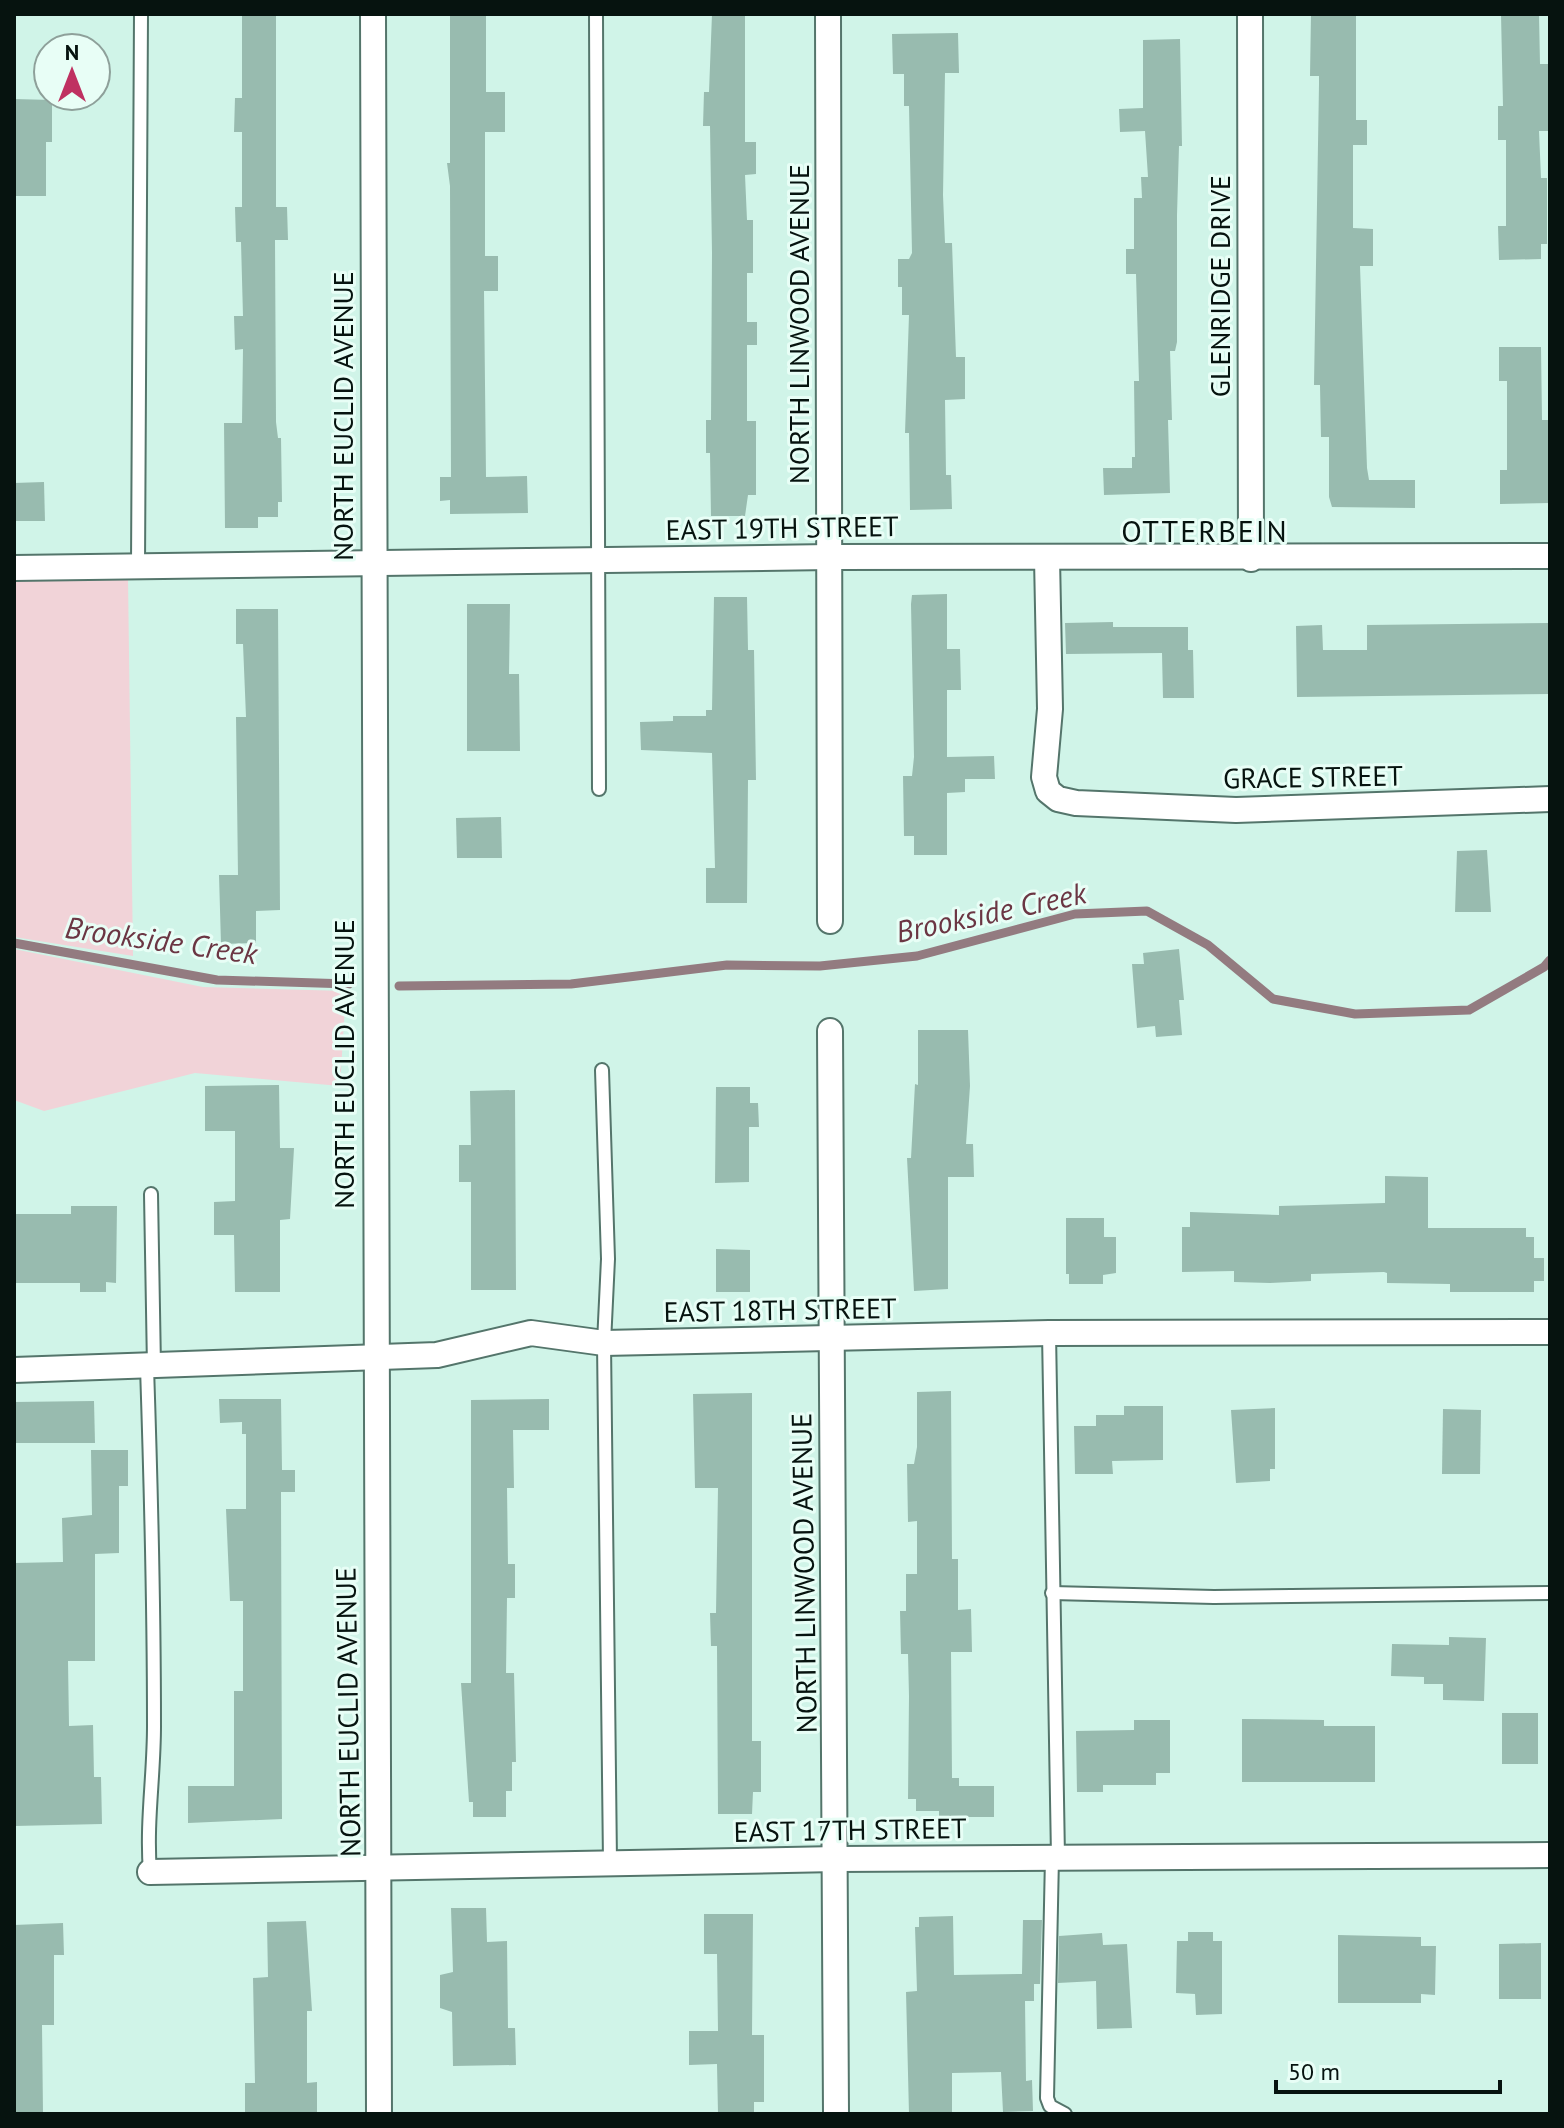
<svg xmlns="http://www.w3.org/2000/svg" width="1564" height="2128" font-family="'PT Sans',sans-serif">
  <style>
    .green { fill: #f1d3d8 }
    .lines { fill: none; stroke-linecap: round; stroke-linejoin: round }
    .stream { stroke: #937b80; stroke-width: 9 }
    .building { fill: #98bbaf }
    .lane-casing { stroke: #54756b; stroke-width: 16 }
    .street-casing { stroke: #54756b; stroke-width: 28 }
    .lane { stroke: #fff; stroke-width: 12 }
    .street { stroke: #fff; stroke-width: 24 }
    .labels { text-anchor: middle; stroke-width: 6; stroke-linejoin: round; paint-order: stroke }
    .street-label { font-size: 28px; fill: #06130f; stroke: #e8fef6 }
    .neighbourhood-label { font-size: 30px; letter-spacing: 2px; fill: #06130f; stroke: #e8fef6 }
    .water-label { font-size: 30px; font-style: italic; fill: #6b3643; stroke: #e8fef6 }
  </style>
  <rect width="100%" height="100%" fill="#d0f4e8"/>
  <g class="green">
    <path d="M 128,577 L 133,956 L 14,937 L 14,578 Z"/>
    <path d="M 14,949 L 203,987 L 346,991 L 340,1086 L 195,1073 L 44,1111 L 14,1100 Z"/>
  </g>
  <g class="lines">
    <g class="stream">
      <path d="M 14,943 L 217,980 L 349,984"/>
      <path d="M 399,986 L 571,984 L 727,965 L 820,966 L 917,956 L 1075,914 L 1147,911 L 1208,945 L 1273,999 L 1355,1014 L 1469,1010 L 1544,967 L 1550,960"/>
    </g>
  </g>
  <g class="building">
    <path d="M 242,14 L 276,14 L 276,207 L 287,207 L 288,240 L 275,240 L 276,422 L 278,438 L 281,438 L 282,502 L 278,502 L 278,517 L 258,517 L 258,528 L 225,528 L 224,423 L 242,423 L 243,349 L 235,350 L 234,316 L 243,316 L 241,242 L 236,242 L 235,207 L 242,207 L 242,132 L 234,132 L 235,98 L 242,98 Z"/>
    <path d="M 450,14 L 486,14 L 486,92 L 505,92 L 505,132 L 485,132 L 485,256 L 498,256 L 498,291 L 484,291 L 486,477 L 527,476 L 528,513 L 450,514 L 450,500 L 440,501 L 440,477 L 451,477 L 450,186 L 447,163 L 450,163 Z"/>
    <path d="M 712,14 L 745,14 L 745,142 L 756,142 L 756,174 L 745,175 L 747,220 L 753,220 L 753,273 L 747,273 L 747,322 L 757,322 L 757,345 L 747,345 L 747,421 L 756,421 L 756,495 L 748,495 L 745,516 L 711,516 L 710,453 L 706,453 L 706,420 L 711,420 L 712,253 L 710,126 L 703,126 L 704,92 L 709,92 Z"/>
    <path d="M 1311,14 L 1356,14 L 1356,120 L 1367,120 L 1367,145 L 1353,145 L 1353,228 L 1373,229 L 1373,266 L 1360,266 L 1367,468 L 1369,480 L 1415,480 L 1415,508 L 1332,507 L 1329,497 L 1329,437 L 1321,437 L 1320,385 L 1314,385 L 1319,84 L 1319,76 L 1310,76 Z"/>
    <path d="M 1501,14 L 1539,14 L 1540,64 L 1550,64 L 1549,131 L 1539,131 L 1541,178 L 1547,178 L 1547,244 L 1541,244 L 1541,259 L 1499,260 L 1498,226 L 1506,226 L 1506,140 L 1498,140 L 1498,106 L 1503,106 Z"/>
    <path d="M 958,33 L 959,73 L 945,73 L 943,195 L 945,243 L 952,243 L 956,357 L 965,357 L 965,399 L 945,400 L 946,475 L 951,475 L 952,509 L 910,510 L 909,433 L 905,433 L 909,315 L 902,315 L 902,287 L 898,287 L 898,259 L 909,259 L 912,253 L 909,106 L 904,106 L 904,74 L 893,74 L 892,34 Z"/>
    <path d="M 1180,39 L 1182,146 L 1179,146 L 1177,215 L 1177,342 L 1175,351 L 1170,351 L 1172,420 L 1168,420 L 1170,493 L 1104,495 L 1103,468 L 1132,468 L 1132,457 L 1135,457 L 1134,381 L 1139,381 L 1136,274 L 1126,274 L 1126,249 L 1134,249 L 1134,198 L 1142,198 L 1141,177 L 1148,177 L 1145,131 L 1120,132 L 1119,109 L 1143,108 L 1143,40 Z"/>
    <path d="M 14,99 L 52,100 L 52,142 L 46,142 L 46,196 L 14,196 Z"/>
    <path d="M 1499,347 L 1541,347 L 1542,420 L 1550,420 L 1550,503 L 1500,504 L 1500,470 L 1507,470 L 1507,381 L 1499,381 Z"/>
    <path d="M 44,482 L 45,521 L 14,521 L 14,483 Z"/>
    <path d="M 947,594 L 947,649 L 960,649 L 961,690 L 947,690 L 947,757 L 994,756 L 995,779 L 965,779 L 965,792 L 947,793 L 947,855 L 914,855 L 914,836 L 904,836 L 903,776 L 912,776 L 914,757 L 911,604 L 912,595 Z"/>
    <path d="M 714,597 L 747,597 L 748,650 L 754,650 L 756,780 L 748,780 L 747,903 L 706,903 L 706,868 L 715,868 L 712,753 L 641,750 L 640,722 L 673,721 L 673,716 L 706,716 L 706,710 L 712,710 Z"/>
    <path d="M 467,604 L 510,604 L 509,674 L 519,674 L 520,751 L 467,751 Z"/>
    <path d="M 236,609 L 278,609 L 280,910 L 256,911 L 256,943 L 221,944 L 219,875 L 238,875 L 236,717 L 246,717 L 243,644 L 236,644 Z"/>
    <path d="M 1113,622 L 1113,627 L 1188,627 L 1188,650 L 1193,650 L 1194,698 L 1163,698 L 1162,653 L 1066,654 L 1065,623 Z"/>
    <path d="M 1550,623 L 1550,694 L 1297,697 L 1296,626 L 1322,625 L 1323,650 L 1367,650 L 1367,625 Z"/>
    <path d="M 501,817 L 502,858 L 457,858 L 456,818 Z"/>
    <path d="M 1487,850 L 1491,912 L 1455,912 L 1457,851 Z"/>
    <path d="M 1179,949 L 1184,1000 L 1179,1000 L 1182,1035 L 1156,1037 L 1155,1026 L 1137,1028 L 1132,964 L 1144,964 L 1143,953 Z"/>
    <path d="M 918,1030 L 968,1030 L 970,1086 L 966,1144 L 973,1144 L 974,1177 L 948,1177 L 948,1289 L 914,1291 L 907,1158 L 911,1158 L 915,1084 L 918,1085 Z"/>
    <path d="M 279,1085 L 280,1148 L 294,1148 L 290,1219 L 280,1220 L 280,1292 L 235,1292 L 234,1235 L 214,1235 L 214,1202 L 235,1201 L 235,1131 L 205,1131 L 205,1086 Z"/>
    <path d="M 716,1087 L 750,1087 L 750,1103 L 758,1103 L 759,1127 L 749,1127 L 749,1182 L 715,1183 Z"/>
    <path d="M 515,1090 L 516,1290 L 471,1290 L 471,1182 L 459,1182 L 459,1145 L 471,1145 L 470,1091 Z"/>
    <path d="M 1385,1176 L 1428,1177 L 1428,1228 L 1526,1228 L 1526,1237 L 1534,1237 L 1534,1258 L 1544,1258 L 1544,1281 L 1534,1281 L 1534,1292 L 1450,1292 L 1450,1284 L 1387,1283 L 1387,1273 L 1384,1272 L 1311,1274 L 1311,1281 L 1270,1283 L 1234,1282 L 1234,1271 L 1182,1272 L 1182,1227 L 1190,1227 L 1190,1212 L 1279,1215 L 1279,1206 L 1385,1203 Z"/>
    <path d="M 71,1206 L 117,1206 L 116,1283 L 106,1282 L 106,1292 L 80,1292 L 80,1283 L 14,1283 L 14,1214 L 71,1214 Z"/>
    <path d="M 1066,1218 L 1104,1218 L 1104,1237 L 1116,1237 L 1116,1273 L 1103,1275 L 1103,1284 L 1069,1284 L 1069,1274 L 1066,1274 Z"/>
    <path d="M 716,1249 L 750,1250 L 750,1292 L 716,1292 Z"/>
    <path d="M 951,1391 L 952,1559 L 958,1559 L 958,1610 L 971,1609 L 972,1652 L 951,1652 L 952,1778 L 959,1778 L 959,1786 L 994,1786 L 994,1817 L 939,1817 L 939,1811 L 916,1811 L 916,1799 L 908,1799 L 909,1696 L 908,1654 L 901,1654 L 900,1611 L 906,1611 L 906,1574 L 917,1574 L 917,1521 L 908,1522 L 907,1464 L 914,1464 L 917,1447 L 917,1392 Z"/>
    <path d="M 752,1393 L 752,1741 L 761,1741 L 761,1792 L 753,1792 L 752,1814 L 718,1814 L 717,1646 L 711,1646 L 710,1613 L 716,1613 L 718,1488 L 695,1488 L 693,1394 Z"/>
    <path d="M 219,1399 L 281,1399 L 282,1470 L 295,1470 L 295,1492 L 281,1492 L 282,1819 L 188,1823 L 188,1786 L 234,1786 L 234,1691 L 243,1691 L 243,1601 L 230,1601 L 226,1509 L 246,1509 L 246,1434 L 242,1434 L 242,1422 L 220,1423 Z"/>
    <path d="M 549,1399 L 549,1430 L 513,1430 L 514,1488 L 507,1488 L 508,1564 L 515,1564 L 515,1598 L 507,1598 L 506,1673 L 514,1673 L 516,1762 L 512,1762 L 512,1791 L 506,1791 L 506,1817 L 473,1817 L 473,1802 L 469,1802 L 461,1683 L 471,1683 L 471,1400 Z"/>
    <path d="M 94,1401 L 95,1443 L 14,1443 L 14,1402 Z"/>
    <path d="M 1124,1406 L 1163,1406 L 1163,1460 L 1112,1461 L 1113,1474 L 1075,1474 L 1074,1426 L 1096,1426 L 1096,1415 L 1124,1415 Z"/>
    <path d="M 1275,1408 L 1275,1469 L 1270,1469 L 1270,1481 L 1236,1483 L 1231,1410 Z"/>
    <path d="M 1443,1409 L 1481,1410 L 1480,1474 L 1442,1474 Z"/>
    <path d="M 91,1450 L 128,1450 L 128,1486 L 119,1486 L 119,1553 L 95,1554 L 95,1661 L 68,1661 L 69,1726 L 93,1725 L 94,1777 L 101,1777 L 102,1824 L 14,1826 L 14,1563 L 63,1562 L 62,1518 L 92,1515 Z"/>
    <path d="M 1449,1637 L 1486,1638 L 1484,1701 L 1443,1700 L 1443,1684 L 1424,1684 L 1424,1677 L 1391,1676 L 1392,1644 L 1449,1645 Z"/>
    <rect x="1502" y="1713" width="36" height="51"/>
    <path d="M 1242,1719 L 1324,1720 L 1324,1726 L 1375,1726 L 1375,1782 L 1242,1782 Z"/>
    <path d="M 1134,1720 L 1170,1720 L 1170,1773 L 1156,1773 L 1156,1785 L 1103,1785 L 1103,1792 L 1077,1792 L 1076,1731 L 1134,1730 Z"/>
    <path d="M 451,1908 L 486,1908 L 487,1942 L 507,1941 L 508,2028 L 515,2028 L 516,2065 L 453,2066 L 452,2012 L 440,2008 L 440,1975 L 453,1972 Z"/>
    <path d="M 704,1914 L 753,1914 L 752,2035 L 764,2035 L 764,2102 L 754,2102 L 754,2114 L 718,2114 L 717,2064 L 689,2065 L 689,2031 L 718,2031 L 717,1954 L 704,1954 Z"/>
    <path d="M 953,1916 L 954,1975 L 1022,1974 L 1023,1920 L 1042,1920 L 1040,1984 L 1034,1984 L 1034,2001 L 1025,2001 L 1026,2081 L 1032,2080 L 1033,2111 L 1003,2112 L 1001,2072 L 952,2073 L 952,2114 L 909,2114 L 906,1992 L 917,1991 L 915,1927 L 919,1927 L 919,1917 Z"/>
    <path d="M 306,1921 L 312,2011 L 307,2011 L 307,2083 L 317,2082 L 317,2114 L 245,2114 L 245,2083 L 255,2083 L 253,1978 L 268,1977 L 267,1922 Z"/>
    <path d="M 63,1923 L 64,1955 L 54,1955 L 54,2025 L 42,2025 L 43,2114 L 14,2114 L 14,1925 Z"/>
    <path d="M 1188,1932 L 1213,1932 L 1213,1941 L 1222,1941 L 1222,2014 L 1196,2015 L 1195,1994 L 1176,1993 L 1177,1941 L 1188,1941 Z"/>
    <path d="M 1102,1933 L 1103,1945 L 1127,1944 L 1132,2028 L 1097,2029 L 1096,1981 L 1058,1983 L 1059,1936 Z"/>
    <path d="M 1338,1935 L 1421,1937 L 1421,1946 L 1436,1946 L 1435,1995 L 1421,1994 L 1421,2003 L 1338,2003 Z"/>
    <path d="M 1541,1943 L 1541,1999 L 1499,1999 L 1499,1944 Z"/>
  </g>
  <g class="lines">
    <defs>
      <g id="lane">
        <path d="M 596,14 L 599,789"/>
        <path d="M 138,567 L 141,14"/>
        <path d="M 602,1070 L 608,1259 L 604,1343 L 610,1862"/>
        <path d="M 151,1194 L 154,1367"/>
        <path d="M 1049,1333 L 1058,1857"/>
        <path d="M 147,1367 C 151,1487 154,1606 154,1726 C 154,1776 146,1823 150,1872"/>
        <path d="M 1052,1593 L 1214,1597 L 1550,1593"/>
        <path d="M 1052,1857 L 1047,2098 L 1050,2106 L 1065,2114"/>
      </g>
      <g id="street">
        <path d="M 373,14 L 379,2114"/>
        <path d="M 828,14 L 830,921"/>
        <path d="M 1250,14 L 1251,559"/>
        <path d="M 1047,558 L 1050,709 L 1044,777 L 1048,791 L 1058,799 L 1076,803 L 1236,810 L 1550,799"/>
        <path d="M 14,568 L 830,557 L 1550,556"/>
        <path d="M 830,1031 L 836,2114"/>
        <path d="M 14,1370 L 437,1355 L 531,1333 L 604,1343 L 1049,1333 L 1550,1332"/>
        <path d="M 150,1872 L 837,1859 L 1550,1855"/>
      </g>
    </defs>
    <use href="#lane" class="lane-casing"/>
    <use href="#street" class="street-casing"/>
    <use href="#lane" class="lane"/>
    <use href="#street" class="street"/>
  </g>
  <g class="labels">
    <g class="street-label">
      <text transform="translate(1220 286) rotate(-90)" y="10">GLENRIDGE DRIVE</text>
      <text transform="translate(799 324) rotate(-90)" y="10">NORTH LINWOOD AVENUE</text>
      <text transform="translate(343 416) rotate(-90)" y="10">NORTH EUCLID AVENUE</text>
      <text transform="translate(782 528) rotate(-1)" y="10">EAST 19TH STREET</text>
      <text transform="translate(1313 777) rotate(-1)" y="10">GRACE STREET</text>
      <text transform="translate(344 1064) rotate(-90)" y="10">NORTH EUCLID AVENUE</text>
      <text transform="translate(780 1310) rotate(-1)" y="10">EAST 18TH STREET</text>
      <text transform="translate(804 1573) rotate(-91)" y="10">NORTH LINWOOD AVENUE</text>
      <text transform="translate(348 1712) rotate(-91)" y="10">NORTH EUCLID AVENUE</text>
      <text transform="translate(850 1830) rotate(-1)" y="10">EAST 17TH STREET</text>
    </g>
    <g class="neighbourhood-label">
      <text x="1205" y="542">OTTERBEIN</text>
    </g>
    <g class="water-label">
      <text transform="translate(991 913) rotate(-12)" y="10">Brookside Creek</text>
      <text transform="translate(161 941) rotate(8)" y="10">Brookside Creek</text>
    </g>
  </g>
  <rect width="1564" height="2128" fill="none" stroke="#06130f" stroke-width="32"/>
  <g transform="translate(72 72)"><circle r="38" fill="#e8fef6" stroke="#8ea09a" stroke-width="2"/>
  <path d="M0-6L14 30L0 20L-14 30Z" fill="#bf3161"/>
  <text y="-12" font-size="22" font-weight="bold" text-anchor="middle" fill="#06130f">N</text>
  </g>
  <path d="M1276 2080v12h224v-12" fill="none" stroke="#06130f" stroke-width="4"/>
  <text x="1288" y="2080" font-size="24" fill="#06130f" stroke="#e8fef6" stroke-width="6" paint-order="stroke">50 m</text>
</svg>
